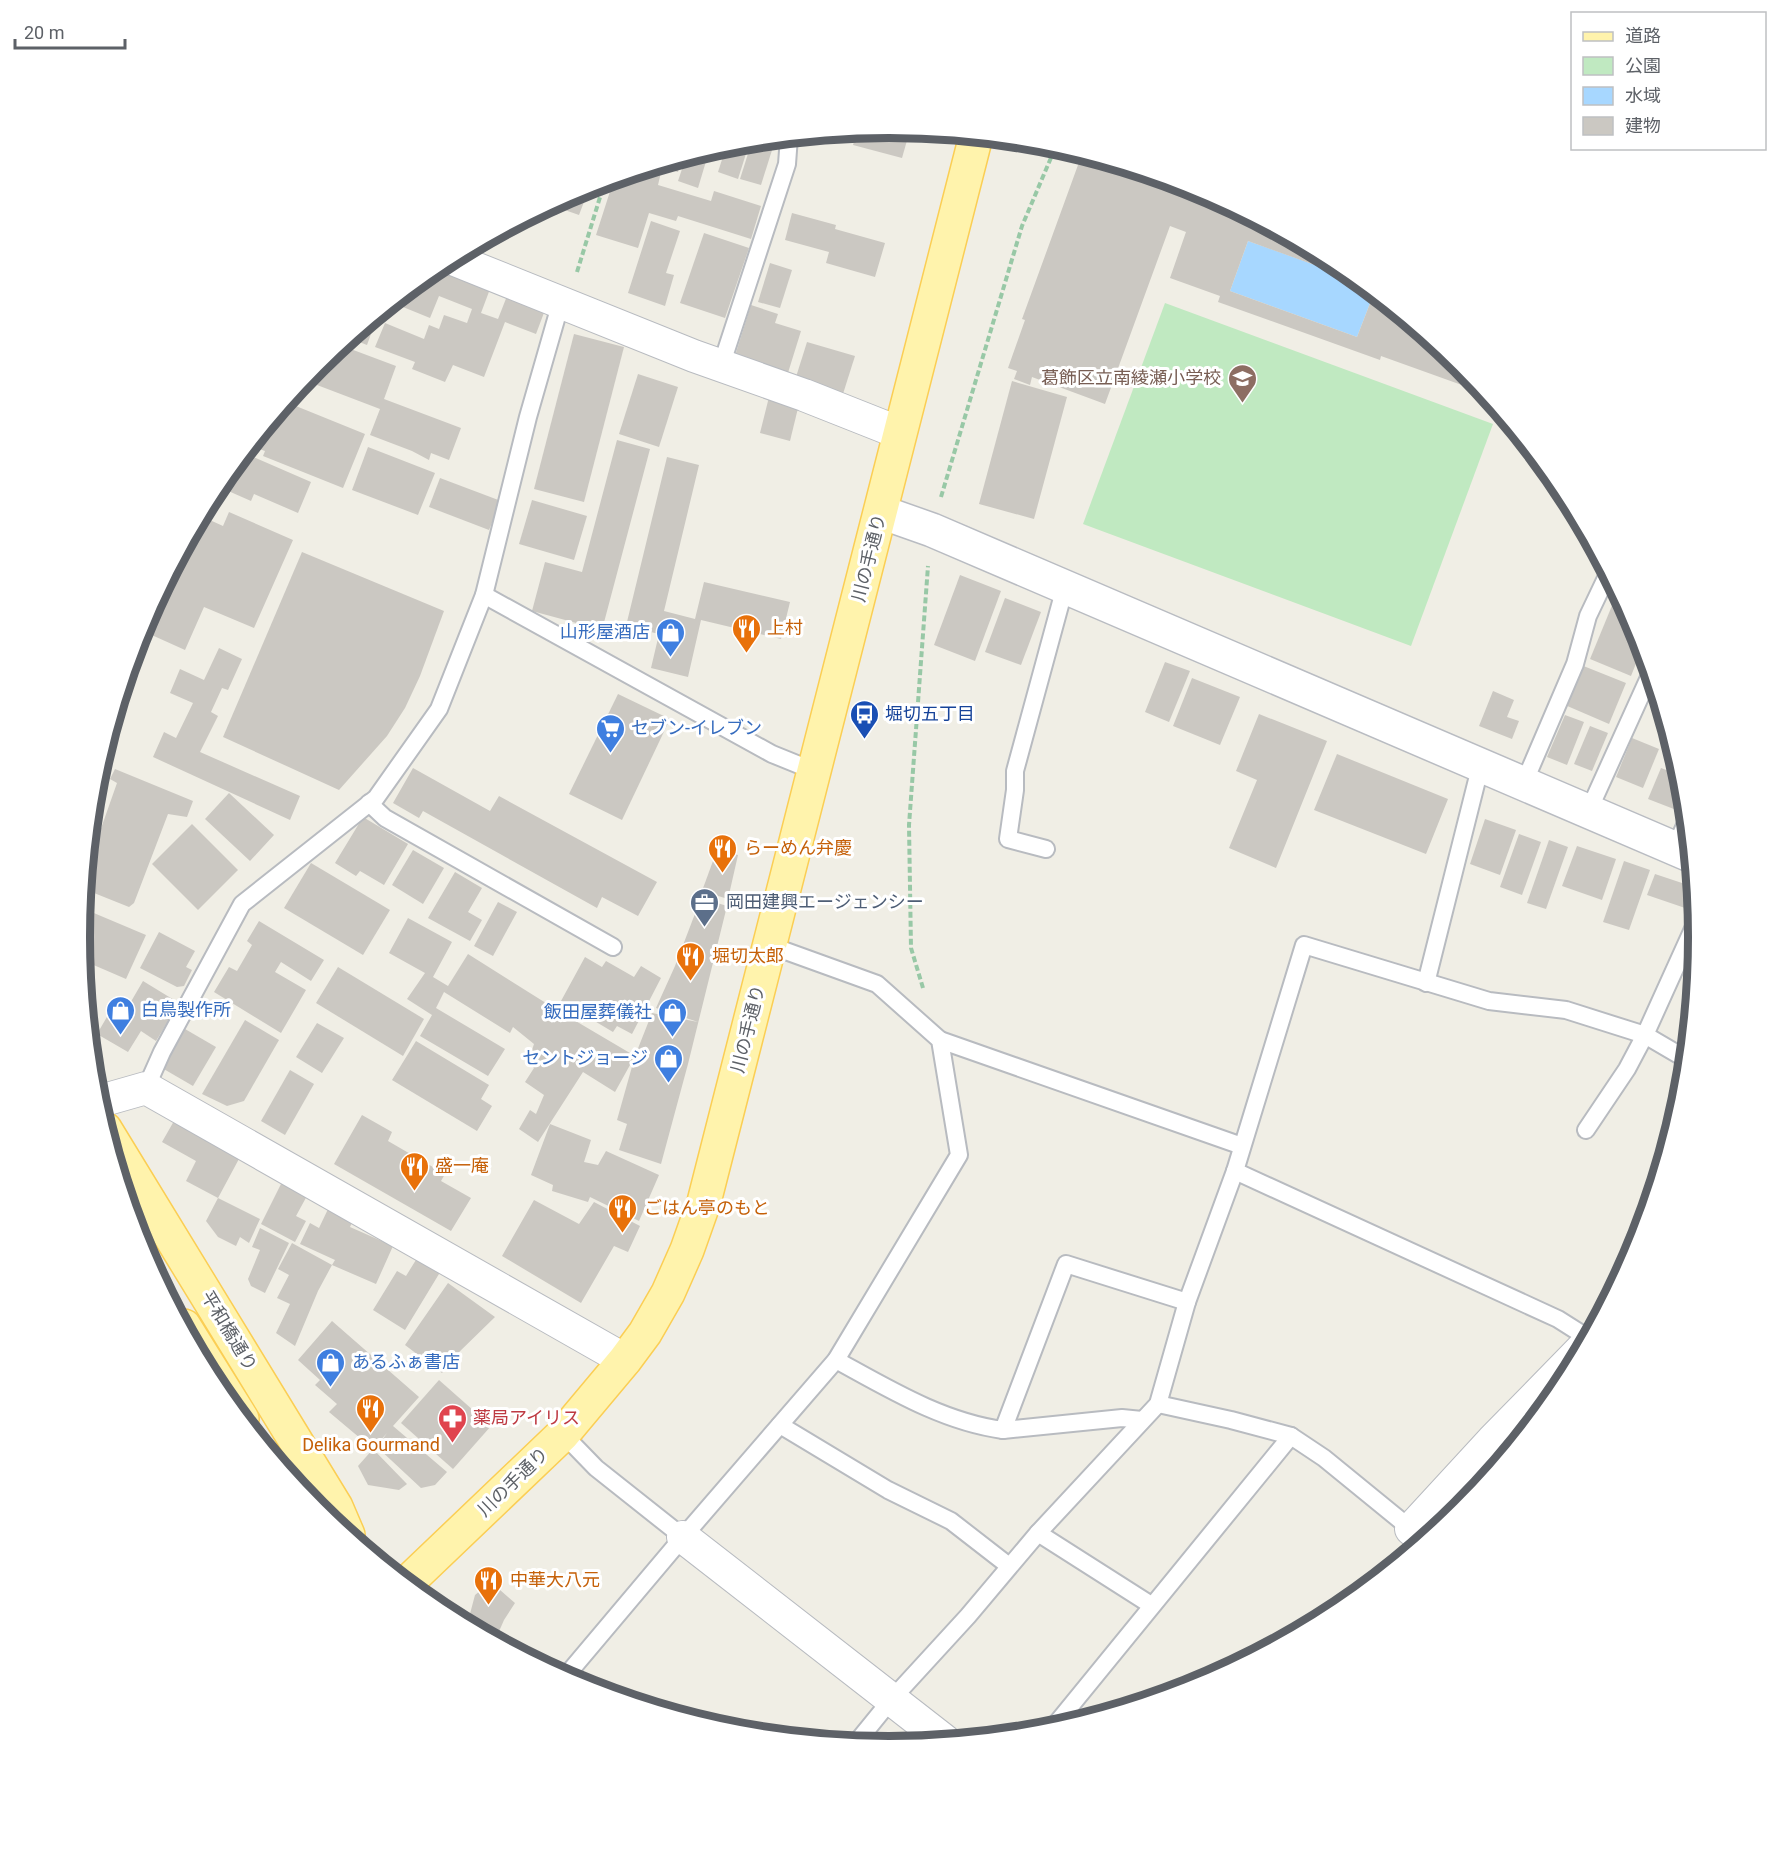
<svg xmlns="http://www.w3.org/2000/svg" width="1778" height="1874" font-family="Roboto,'Noto Sans JP',sans-serif">
  <style>
    .green { fill: #c0e9c1 }
    .water { fill: #a7d7ff }
    .building { fill: #cbc8c2 }
    .lines { fill: none; stroke-linecap: round; stroke-linejoin: round }
    .lane-casing { stroke: #b8bbc0; stroke-width: 20 }
    .street-casing { stroke: #b8bbc0; stroke-width: 34 }
    .secondary-casing { stroke: #b9bcc2; stroke-width: 36 }
    .primary-casing { stroke: #fbce54; stroke-width: 36 }
    .path { stroke: #98c8a6; stroke-width: 4; stroke-dasharray: 6 3; stroke-linecap: butt }
    .lane { stroke: #fff; stroke-width: 16 }
    .street { stroke: #fff; stroke-width: 32 }
    .secondary { stroke: #fff; stroke-width: 33 }
    .primary { stroke: #fff3ac; stroke-width: 33 }
    .labels { text-anchor: middle; stroke-width: 6; stroke-linejoin: round; paint-order: stroke }
    .education-label { font-size: 18px; fill: #785e54; stroke: #fff; text-anchor: end }
    .street-label { font-size: 18px; fill: #5d6167; stroke: #fff }
    .food-label { font-size: 18px; fill: #c56008; stroke: #fff; text-anchor: start }
    .shop-label { font-size: 18px; fill: #366cbe; stroke: #fff; text-anchor: end }
    .transit-label { font-size: 18px; fill: #164399; stroke: #fff; text-anchor: start }
    .service-label { font-size: 18px; fill: #4e5e75; stroke: #fff; text-anchor: start }
    .health-label { font-size: 18px; fill: #be3a42; stroke: #fff; text-anchor: start }
    .rim { fill: none; stroke: #5d6167; stroke-width: 8 }
  </style>
  <rect width="100%" height="100%" fill="#f0eee5"/>
  <path class="green" d="M 1165,303 L 1493,424 L 1411,646 L 1083,524 Z"/>
  <path class="water" d="M 1248,241 L 1360,281 L 1374,293 L 1357,337 L 1230,291 Z"/>
  <g class="building">
    <path d="M 889,128 L 910,130 L 902,158 L 853,145 L 857,131 Z"/>
    <path d="M 833,133 L 832,142 L 797,138 L 797,137 Z"/>
    <path d="M 750,141 L 738,179 L 718,172 L 727,144 Z"/>
    <path d="M 752,141 L 773,147 L 761,185 L 740,179 Z"/>
    <path d="M 725,145 L 721,158 L 703,152 L 713,149 Z"/>
    <path d="M 694,154 L 707,158 L 698,188 L 678,181 L 686,157 Z"/>
    <path d="M 1082,154 L 1181,184 L 1179,188 L 1199,195 L 1201,190 L 1339,264 L 1359,281 L 1248,241 L 1230,291 L 1357,337 L 1374,293 L 1462,365 L 1484,393 L 1381,356 L 1380,360 L 1218,302 L 1220,296 L 1170,278 L 1186,232 L 1170,226 L 1105,404 L 1032,377 L 1030,385 L 1014,379 L 1017,371 L 1008,368 L 1025,320 L 1022,319 Z"/>
    <path d="M 681,158 L 678,172 L 662,168 L 658,185 L 711,201 L 714,191 L 761,206 L 751,239 L 678,216 L 676,221 L 649,213 L 638,248 L 596,235 L 614,179 Z"/>
    <path d="M 590,186 L 579,215 L 559,208 L 557,215 L 541,209 L 580,189 Z"/>
    <path d="M 792,213 L 836,225 L 835,229 L 885,243 L 875,277 L 826,263 L 829,252 L 785,240 Z"/>
    <path d="M 651,221 L 680,231 L 666,273 L 674,275 L 665,306 L 628,293 Z"/>
    <path d="M 704,233 L 749,248 L 725,318 L 680,303 Z"/>
    <path d="M 770,263 L 792,270 L 780,308 L 758,302 Z"/>
    <path d="M 435,267 L 490,289 L 481,313 L 498,319 L 507,296 L 545,310 L 536,334 L 505,322 L 484,377 L 453,365 L 445,382 L 412,369 L 415,362 L 375,347 L 385,323 L 424,339 L 429,325 L 439,329 L 444,315 L 467,323 L 472,309 L 439,296 L 430,318 L 403,307 L 410,288 Z"/>
    <path d="M 751,305 L 778,314 L 775,323 L 801,331 L 787,376 L 734,359 Z"/>
    <path d="M 376,316 L 377,317 L 367,345 L 349,338 Z"/>
    <path d="M 574,334 L 624,347 L 584,502 L 534,489 Z"/>
    <path d="M 807,342 L 855,356 L 842,397 L 796,377 Z"/>
    <path d="M 340,345 L 396,366 L 384,399 L 461,428 L 449,460 L 431,453 L 429,460 L 412,451 L 370,435 L 380,409 L 317,385 L 329,354 Z"/>
    <path d="M 638,374 L 678,387 L 659,447 L 619,434 Z"/>
    <path d="M 1012,381 L 1067,397 L 1034,519 L 979,504 Z"/>
    <path d="M 769,397 L 799,404 L 790,441 L 760,433 Z"/>
    <path d="M 286,402 L 365,434 L 343,488 L 263,456 L 265,451 L 250,446 Z"/>
    <path d="M 617,440 L 650,449 L 602,630 L 532,611 L 545,562 L 582,572 Z"/>
    <path d="M 368,447 L 435,473 L 418,515 L 352,490 Z"/>
    <path d="M 244,453 L 311,482 L 298,513 L 254,494 L 251,501 L 217,486 Z"/>
    <path d="M 667,457 L 699,465 L 664,611 L 695,619 L 704,582 L 790,602 L 781,639 L 701,620 L 688,677 L 651,668 L 659,634 L 626,626 Z"/>
    <path d="M 440,478 L 501,501 L 489,530 L 429,507 Z"/>
    <path d="M 532,500 L 587,516 L 574,560 L 519,544 Z"/>
    <path d="M 229,512 L 293,540 L 254,628 L 204,607 L 185,650 L 145,632 L 172,569 L 201,516 L 223,526 Z"/>
    <path d="M 302,552 L 444,611 L 420,676 L 405,708 L 387,736 L 339,790 L 223,737 Z"/>
    <path d="M 960,575 L 1001,591 L 975,661 L 934,645 Z"/>
    <path d="M 1618,591 L 1637,628 L 1643,646 L 1631,676 L 1590,659 Z"/>
    <path d="M 1005,598 L 1041,612 L 1021,665 L 985,652 Z"/>
    <path d="M 219,648 L 242,659 L 228,690 L 222,688 L 211,712 L 218,716 L 200,752 L 300,796 L 290,820 L 153,757 L 164,732 L 176,738 L 193,703 L 170,693 L 180,669 L 204,680 Z"/>
    <path d="M 1165,662 L 1190,671 L 1169,722 L 1145,712 Z"/>
    <path d="M 1581,665 L 1626,683 L 1609,724 L 1565,705 Z"/>
    <path d="M 1192,678 L 1240,697 L 1220,745 L 1173,726 Z"/>
    <path d="M 1493,691 L 1514,700 L 1507,717 L 1519,721 L 1512,739 L 1479,726 Z"/>
    <path d="M 618,694 L 670,719 L 622,820 L 569,794 Z"/>
    <path d="M 1259,714 L 1327,741 L 1276,868 L 1229,848 L 1257,780 L 1236,771 Z"/>
    <path d="M 1565,715 L 1584,722 L 1567,765 L 1547,757 Z"/>
    <path d="M 1590,726 L 1608,733 L 1592,771 L 1574,764 Z"/>
    <path d="M 1632,738 L 1659,749 L 1643,788 L 1616,777 Z"/>
    <path d="M 1337,754 L 1448,799 L 1426,854 L 1314,810 Z"/>
    <path d="M 413,768 L 490,811 L 499,796 L 657,882 L 638,916 L 602,897 L 597,908 L 423,811 L 419,818 L 393,803 Z"/>
    <path d="M 1661,768 L 1682,776 L 1685,798 L 1679,811 L 1648,799 Z"/>
    <path d="M 115,769 L 193,801 L 187,817 L 168,814 L 134,903 L 129,907 L 84,889 L 86,871 L 117,783 L 110,779 Z"/>
    <path d="M 229,793 L 274,835 L 250,861 L 205,819 Z"/>
    <path d="M 363,817 L 408,844 L 384,885 L 360,871 L 356,876 L 335,863 Z"/>
    <path d="M 1485,819 L 1516,830 L 1500,875 L 1470,864 Z"/>
    <path d="M 192,824 L 238,870 L 198,910 L 152,864 Z"/>
    <path d="M 1519,834 L 1541,842 L 1522,895 L 1500,887 Z"/>
    <path d="M 1549,840 L 1568,847 L 1546,909 L 1527,903 Z"/>
    <path d="M 1577,846 L 1616,859 L 1602,900 L 1562,886 Z"/>
    <path d="M 413,850 L 444,868 L 423,904 L 392,885 Z"/>
    <path d="M 717,850 L 738,855 L 728,899 L 702,891 Z"/>
    <path d="M 1624,861 L 1650,870 L 1629,930 L 1603,922 Z"/>
    <path d="M 311,863 L 390,910 L 363,955 L 284,908 Z"/>
    <path d="M 455,872 L 482,888 L 468,912 L 482,920 L 470,941 L 428,918 Z"/>
    <path d="M 1655,874 L 1694,887 L 1694,892 L 1688,909 L 1647,895 Z"/>
    <path d="M 701,898 L 727,906 L 688,1064 L 661,1164 L 619,1150 L 627,1124 L 617,1120 L 635,1056 L 652,1013 L 698,1022 L 656,1008 L 675,966 Z"/>
    <path d="M 498,902 L 517,912 L 493,956 L 474,946 Z"/>
    <path d="M 82,908 L 146,935 L 126,979 L 82,960 L 80,937 Z"/>
    <path d="M 408,918 L 452,942 L 433,977 L 448,986 L 468,954 L 557,1010 L 635,1056 L 615,1092 L 583,1072 L 538,1142 L 519,1129 L 530,1110 L 536,1114 L 544,1095 L 525,1082 L 534,1068 L 528,1062 L 534,1044 L 513,1027 L 510,1033 L 444,992 L 436,1008 L 505,1049 L 488,1076 L 420,1036 L 432,1015 L 407,999 L 425,973 L 389,953 Z"/>
    <path d="M 259,921 L 324,960 L 311,981 L 281,962 L 275,972 L 306,990 L 281,1033 L 214,992 L 229,967 L 237,971 L 252,945 L 247,941 Z"/>
    <path d="M 159,932 L 195,951 L 186,967 L 192,970 L 184,986 L 177,987 L 140,968 Z"/>
    <path d="M 585,957 L 602,967 L 606,961 L 634,977 L 641,966 L 661,978 L 632,1034 L 617,1026 L 613,1032 L 561,1001 Z"/>
    <path d="M 338,967 L 424,1019 L 403,1056 L 316,1003 Z"/>
    <path d="M 143,981 L 179,1003 L 156,1041 L 141,1031 L 128,1052 L 97,1034 L 111,1010 L 122,1017 Z"/>
    <path d="M 245,1020 L 279,1040 L 244,1101 L 227,1106 L 202,1094 Z"/>
    <path d="M 317,1023 L 344,1038 L 322,1073 L 296,1057 Z"/>
    <path d="M 185,1029 L 216,1047 L 193,1086 L 162,1068 Z"/>
    <path d="M 416,1041 L 489,1085 L 481,1099 L 492,1106 L 477,1131 L 392,1080 Z"/>
    <path d="M 290,1070 L 314,1084 L 285,1135 L 261,1121 Z"/>
    <path d="M 362,1115 L 392,1132 L 388,1141 L 445,1174 L 441,1181 L 471,1198 L 451,1231 L 334,1164 Z"/>
    <path d="M 174,1121 L 240,1157 L 218,1198 L 186,1181 L 196,1161 L 162,1142 Z"/>
    <path d="M 550,1124 L 591,1140 L 584,1162 L 598,1165 L 606,1151 L 659,1175 L 639,1221 L 590,1197 L 588,1202 L 552,1191 L 553,1185 L 531,1175 Z"/>
    <path d="M 283,1180 L 308,1194 L 296,1216 L 306,1221 L 295,1242 L 261,1224 Z"/>
    <path d="M 218,1198 L 260,1219 L 249,1243 L 240,1237 L 236,1246 L 218,1237 L 206,1221 Z"/>
    <path d="M 534,1200 L 579,1224 L 594,1202 L 640,1226 L 628,1252 L 614,1246 L 581,1303 L 502,1256 Z"/>
    <path d="M 329,1207 L 354,1218 L 350,1227 L 393,1246 L 376,1284 L 332,1265 L 335,1260 L 300,1244 L 310,1223 L 319,1228 Z"/>
    <path d="M 260,1228 L 289,1243 L 265,1293 L 251,1286 L 248,1279 L 260,1250 L 252,1247 Z"/>
    <path d="M 292,1243 L 332,1265 L 318,1291 L 295,1346 L 276,1333 L 290,1304 L 277,1298 L 289,1275 L 278,1269 Z"/>
    <path d="M 419,1255 L 442,1269 L 405,1330 L 373,1310 L 397,1271 L 406,1276 Z"/>
    <path d="M 448,1283 L 495,1317 L 455,1356 L 442,1373 L 405,1345 Z"/>
    <path d="M 332,1321 L 419,1397 L 393,1426 L 447,1472 L 435,1485 L 421,1488 L 377,1447 L 387,1433 L 373,1449 L 329,1412 L 337,1404 L 315,1385 L 320,1380 L 298,1360 Z"/>
    <path d="M 439,1380 L 491,1426 L 453,1469 L 401,1423 Z"/>
    <path d="M 373,1449 L 407,1484 L 399,1490 L 368,1485 L 358,1466 Z"/>
    <path d="M 491,1582 L 515,1603 L 504,1620 L 497,1636 L 504,1645 L 467,1625 L 475,1595 Z"/>
    <path d="M 1096,1709 L 1101,1714 L 1088,1719 Z"/>
  </g>
  <g class="lines">
    <defs>
      <g id="lane">
        <path d="M 721,366 L 787,164 L 789,137"/>
        <path d="M 484,595 L 772,754 L 814,771"/>
        <path d="M 1524,783 L 1575,664 L 1588,616 L 1608,574"/>
        <path d="M 369,803 L 385,818 L 613,947"/>
        <path d="M 1589,810 L 1651,673"/>
        <path d="M 1675,848 L 1687,821"/>
        <path d="M 1046,849 L 1008,839 L 1015,790 L 1015,771 L 1065,587"/>
        <path d="M 1426,983 L 1481,764"/>
        <path d="M 940,1040 L 1242,1146"/>
        <path d="M 146,1088 L 162,1052 L 242,904 L 376,798 L 439,709 L 484,595 L 528,417 L 561,302"/>
        <path d="M 1586,1130 L 1627,1069 L 1645,1035 L 1697,920"/>
        <path d="M 1235,1171 L 1558,1319 L 1588,1338"/>
        <path d="M 836,1360 C 889,1389 943,1422 1003,1430 L 1066,1264 L 1187,1302"/>
        <path d="M 1158,1404 L 1231,1420 L 1291,1436 L 1324,1458 L 1411,1529"/>
        <path d="M 780,1425 L 888,1490 L 951,1521 L 1009,1566"/>
        <path d="M 1003,1430 L 1122,1418 L 1142,1420"/>
        <path d="M 563,1434 L 596,1468 L 683,1537"/>
        <path d="M 1038,1533 L 1151,1605"/>
        <path d="M 565,1677 L 683,1537 L 836,1360 L 959,1155 L 940,1040 L 877,984 L 769,945"/>
        <path d="M 1051,1730 L 1291,1436"/>
        <path d="M 856,1743 L 891,1700 L 968,1616 L 1038,1533 L 1158,1404 L 1187,1302 L 1235,1171 L 1304,945 L 1489,1001 L 1566,1010 L 1645,1035 L 1686,1059"/>
      </g>
      <g id="street">
        <path d="M 450,258 L 694,356 L 804,395 L 900,433"/>
        <path d="M 97,1102 L 146,1088 L 625,1360"/>
        <path d="M 683,1537 L 945,1741"/>
        <path d="M 1424,1540 L 1411,1529 L 1492,1441 L 1583,1348"/>
      </g>
      <path id="secondary" d="M 881,512 L 932,530 L 1690,855"/>
      <g id="primary">
        <path d="M 105,1129 L 336,1507 L 348,1535"/>
        <path d="M 184,1326 L 242,1419"/>
        <path d="M 407,1583 L 563,1434 L 625,1360 L 645,1333 L 668,1293 L 687,1250 L 704,1202 L 976,136"/>
      </g>
    </defs>
    <use href="#lane" class="lane-casing"/>
    <use href="#street" class="street-casing"/>
    <use href="#secondary" class="secondary-casing"/>
    <use href="#primary" class="primary-casing"/>
    <g class="path">
      <path d="M 577,272 L 605,181"/>
      <path d="M 941,497 L 1022,226 L 1056,146"/>
      <path d="M 923,988 L 911,948 L 909,825 L 928,566"/>
    </g>
    <use href="#lane" class="lane"/>
    <use href="#street" class="street"/>
    <use href="#secondary" class="secondary"/>
    <use href="#primary" class="primary"/>
  </g>
  <defs>
    <symbol id="school-pin" viewBox="-11 -11 22 30"><path d="M0 17L-7.5 6A9.5 9.5 0 1 1 7.5 6Z" fill="#8d6e63" stroke="#fff"/><path d="M0-5L7-2L0 1L-7-2ZM-4 1L0 2.5L4 1V4Q0 6-4 4Z" fill="#fff"/></symbol>
    <symbol id="restaurant-pin" viewBox="-11 -11 22 30"><path d="M0 17L-7.5 6A9.5 9.5 0 1 1 7.5 6Z" fill="#e8710a" stroke="#fff"/><path d="M-5-6h1v4h1v-4h1v4h1v-4h1v5L-1.5 .5V6h-2V.5L-5-1ZM5-6V6H3V1.5H1.5Q1.5-4 5-6Z" fill="#fff"/></symbol>
    <symbol id="shop-pin" viewBox="-11 -11 22 30"><path d="M0 17L-7.5 6A9.5 9.5 0 1 1 7.5 6Z" fill="#3f7fe0" stroke="#fff"/><path d="M-5-2.5h2.3a2.7 3.5 0 0 1 5.4 0H5L5.5 6h-11ZM-1.5-2.5h3a1.5 2.3 0 0 0-3 0Z" fill="#fff"/></symbol>
    <symbol id="bus-pin" viewBox="-11 -11 22 30"><path d="M0 17L-7.5 6A9.5 9.5 0 1 1 7.5 6Z" fill="#1a4fb4" stroke="#fff"/><path d="M-5-6H5V4H4V6H2V4H-2V6H-4V4H-5ZM-3.5-4V0h7V-4ZM-3.5 1.2v1.5H-2V1.2ZM2 1.2v1.5H3.5V1.2Z" fill="#fff"/></symbol>
    <symbol id="supermarket-pin" viewBox="-11 -11 22 30"><path d="M0 17L-7.5 6A9.5 9.5 0 1 1 7.5 6Z" fill="#3f7fe0" stroke="#fff"/><path d="M-6-5.5h2.5l.6 2H6L4.5 2H-2.5L-4.4-4H-6ZM-1.5 3.2a1.3 1.3 0 1 0 .1 0ZM3 3.2a1.3 1.3 0 1 0 .1 0Z" fill="#fff"/></symbol>
    <symbol id="office-pin" viewBox="-11 -11 22 30"><path d="M0 17L-7.5 6A9.5 9.5 0 1 1 7.5 6Z" fill="#5c6f8a" stroke="#fff"/><path d="M-6-3h4V-5.5h4V-3h4V5H-6ZM-1-4.5V-3h2v-1.5ZM-6 0V1H6V0Z" fill="#fff"/></symbol>
    <symbol id="pharmacy-pin" viewBox="-11 -11 22 30"><path d="M0 17L-7.5 6A9.5 9.5 0 1 1 7.5 6Z" fill="#e0444e" stroke="#fff"/><path d="M-2-6h4v4h4v4h-4v4h-4v-4h-4v-4h4Z" fill="#fff"/></symbol>
  </defs>
  <g fill-rule="evenodd">
    <use href="#school-pin" x="1226" y="362" width="33" height="45"/>
    <use href="#restaurant-pin" x="730" y="612" width="33" height="45"/>
    <use href="#shop-pin" x="654" y="616" width="33" height="45"/>
    <use href="#bus-pin" x="848" y="698" width="33" height="45"/>
    <use href="#supermarket-pin" x="594" y="712" width="33" height="45"/>
    <use href="#restaurant-pin" x="706" y="832" width="33" height="45"/>
    <use href="#office-pin" x="688" y="886" width="33" height="45"/>
    <use href="#restaurant-pin" x="674" y="940" width="33" height="45"/>
    <use href="#shop-pin" x="104" y="994" width="33" height="45"/>
    <use href="#shop-pin" x="656" y="996" width="33" height="45"/>
    <use href="#shop-pin" x="652" y="1042" width="33" height="45"/>
    <use href="#restaurant-pin" x="398" y="1150" width="33" height="45"/>
    <use href="#restaurant-pin" x="606" y="1192" width="33" height="45"/>
    <use href="#shop-pin" x="314" y="1346" width="33" height="45"/>
    <use href="#restaurant-pin" x="354" y="1392" width="33" height="45"/>
    <use href="#pharmacy-pin" x="436" y="1402" width="33" height="45"/>
    <use href="#restaurant-pin" x="472" y="1564" width="33" height="45"/>
  </g>
  <g class="labels">
    <g class="education-label">
      <text x="1221" y="384">葛飾区立南綾瀬小学校</text>
    </g>
    <g class="street-label">
      <text transform="translate(869 558) rotate(-76)" y="6">川の手通り</text>
      <text transform="translate(748 1029) rotate(-76)" y="6">川の手通り</text>
      <text transform="translate(229 1331) rotate(59)" y="6">平和橋通り</text>
      <text transform="translate(513 1482) rotate(-44)" y="6">川の手通り</text>
    </g>
    <g class="food-label">
      <text x="767" y="634">上村</text>
      <text x="744" y="854">らーめん弁慶</text>
      <text x="712" y="962">堀切太郎</text>
      <text x="435" y="1172">盛一庵</text>
      <text x="644" y="1214">ごはん亭のもと</text>
      <text x="371" y="1451" text-anchor="middle">Delika Gourmand</text>
      <text x="510" y="1586">中華大八元</text>
    </g>
    <g class="shop-label">
      <text x="650" y="638">山形屋酒店</text>
      <text x="631" y="734" text-anchor="start">セブン-イレブン</text>
      <text x="141" y="1016" text-anchor="start">白鳥製作所</text>
      <text x="652" y="1018">飯田屋葬儀社</text>
      <text x="648" y="1064">セントジョージ</text>
      <text x="352" y="1368" text-anchor="start">あるふぁ書店</text>
    </g>
    <g class="transit-label">
      <text x="885" y="720">堀切五丁目</text>
    </g>
    <g class="service-label">
      <text x="726" y="908">岡田建興エージェンシー</text>
    </g>
    <g class="health-label">
      <text x="473" y="1424">薬局アイリス</text>
    </g>
  </g>
  <path d="M0 0H1778V1874H0ZM90 937a799 799 0 1 1 1598 0a799 799 0 1 1-1598 0Z" fill="#fff" fill-rule="evenodd"/>
  <path class="rim" d="M90 937a799 799 0 1 1 1598 0a799 799 0 1 1-1598 0Z"/>
  <rect x="1571" y="12" width="195" height="138" fill="#ffffff" stroke="#bec0c2" stroke-width="1.5"/>
  <rect x="1583" y="32" width="30" height="9" fill="#fff3ac" stroke="#bec0c2" stroke-width="1.5"/>
  <text x="1625" y="42" font-size="18" fill="#5d6167">道路</text>
  <rect x="1583" y="57" width="30" height="18" fill="#c0e9c1" stroke="#bec0c2" stroke-width="1.5"/>
  <text x="1625" y="72" font-size="18" fill="#5d6167">公園</text>
  <rect x="1583" y="87" width="30" height="18" fill="#a7d7ff" stroke="#bec0c2" stroke-width="1.5"/>
  <text x="1625" y="102" font-size="18" fill="#5d6167">水域</text>
  <rect x="1583" y="117" width="30" height="18" fill="#cbc8c2" stroke="#bec0c2" stroke-width="1.5"/>
  <text x="1625" y="132" font-size="18" fill="#5d6167">建物</text>
  <path d="M15 39v9h110v-9" fill="none" stroke="#5d6167" stroke-width="3"/>
  <text x="24" y="39" font-size="18" fill="#5d6167" stroke="#ffffff" stroke-width="4.5" paint-order="stroke">20 m</text>
</svg>
